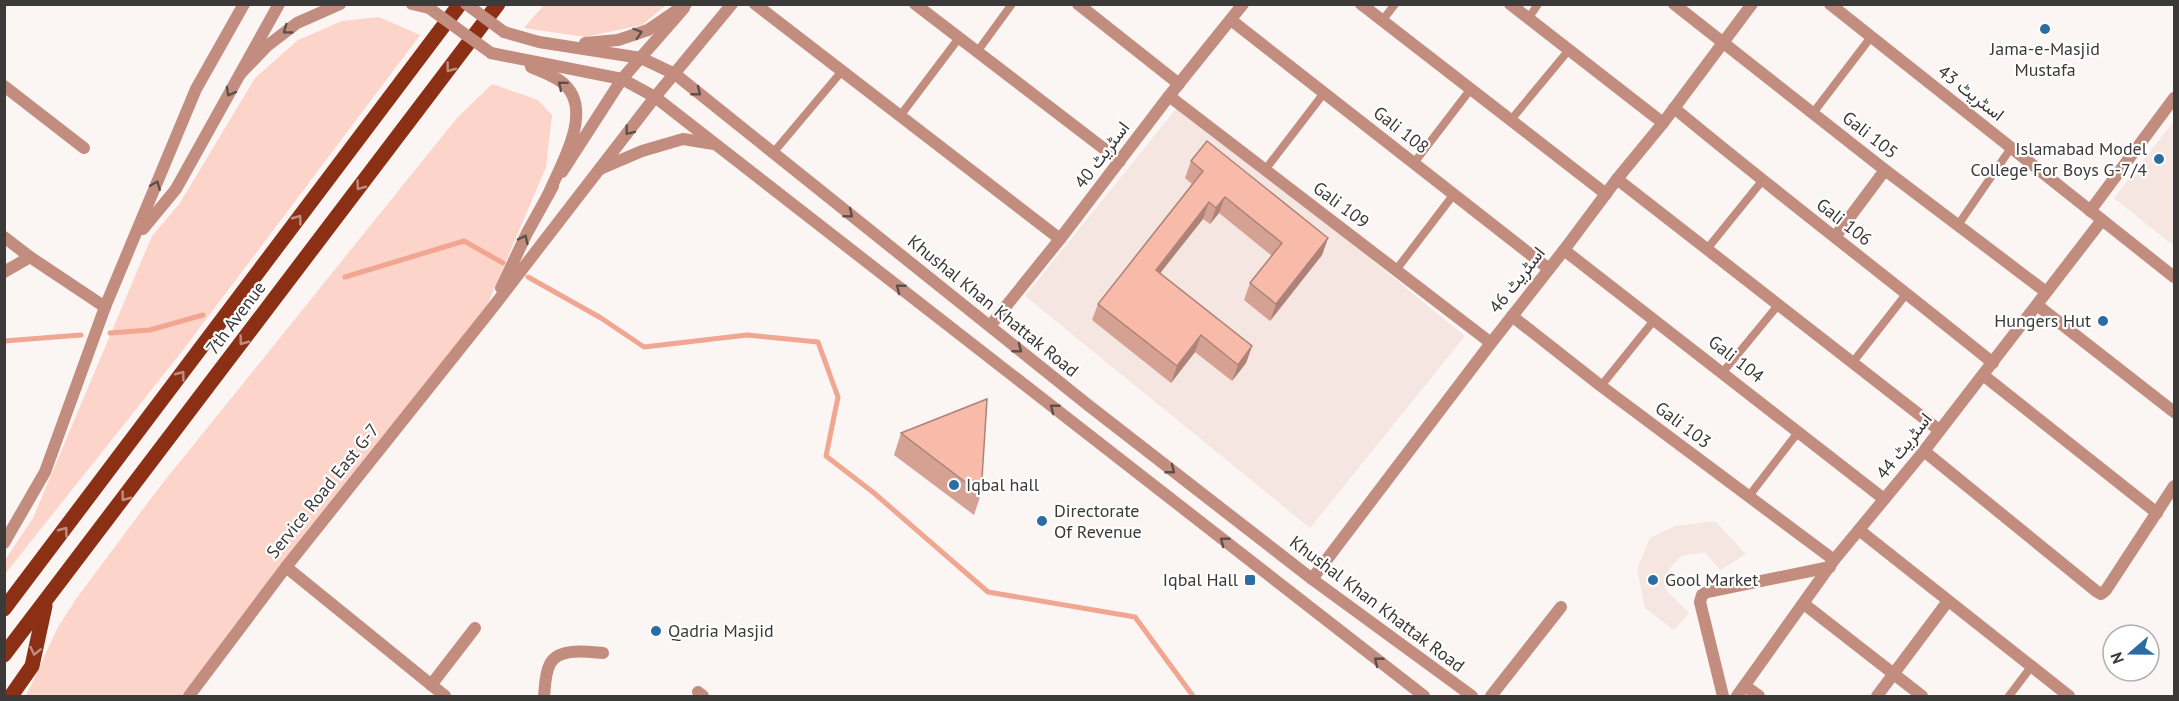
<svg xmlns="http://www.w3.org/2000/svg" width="2179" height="701" font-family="'PT Sans',Vazirmatn,sans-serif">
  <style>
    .built { fill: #f5e6e1 }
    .green { fill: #fcd4c9 }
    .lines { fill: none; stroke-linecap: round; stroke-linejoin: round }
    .stream { stroke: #f0a691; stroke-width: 5 }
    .service { stroke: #c28d7e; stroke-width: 8 }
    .minor { stroke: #c28d7e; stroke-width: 12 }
    .tertiary { stroke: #c28d7e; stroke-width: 12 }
    .primary { stroke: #8b3015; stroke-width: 15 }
    .tertiary-bridge { stroke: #c28d7e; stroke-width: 12 }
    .wall { fill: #d5a192 }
    .shaded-wall { fill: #ae8377 }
    .building { fill: #f8bbaa; stroke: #ae8377; stroke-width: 1.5 }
    .oneway { stroke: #5e4f4a }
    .oneway2 { stroke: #bf8d7e }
    .poi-dot { fill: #2b6da3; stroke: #fff; stroke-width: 2 }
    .labels { text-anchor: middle; stroke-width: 4.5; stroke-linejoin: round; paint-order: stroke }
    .poi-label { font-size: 18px; fill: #3c3a39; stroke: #fff; text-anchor: start }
    .street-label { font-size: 18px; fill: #3c3a39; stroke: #fff }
  </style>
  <rect width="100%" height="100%" fill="#fbf5f3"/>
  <g class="built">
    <path d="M 1180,104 L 1465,336 L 1310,528 L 1025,296 Z"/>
    <path d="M 2174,121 L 2174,246 L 2114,198 Z"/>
    <path d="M 1715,521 L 1746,554 L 1720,570 L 1705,552 L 1681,556 L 1669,569 L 1665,589 L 1689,613 L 1674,630 L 1645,608 L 1637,569 L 1650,538 L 1675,526 Z"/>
  </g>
  <g class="green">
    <path d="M 544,5 L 666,5 L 642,25 L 585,37 L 524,28 Z"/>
    <path d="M 379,17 L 420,35 L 183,350 L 5,574 L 5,560 L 33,518 L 152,236 L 180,203 L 255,78 L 298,40 L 342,21 Z"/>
    <path d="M 492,84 L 538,100 L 552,115 L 546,167 L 486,308 L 183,696 L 26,696 L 58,627 L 76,599 L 158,489 L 457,118 Z"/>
  </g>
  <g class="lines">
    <g class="stream">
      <path d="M 345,277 L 464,241 L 503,263"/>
      <path d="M 528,277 L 601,318 L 644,347 L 747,335 L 818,342 L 838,397 L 826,456 L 874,493 L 988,592 L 1135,617 L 1193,696"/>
      <path d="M 110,333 L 150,330 L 203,315"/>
      <path d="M 4,341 L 81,335"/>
    </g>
    <g class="service">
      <path d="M 1528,19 L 1538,4"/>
      <path d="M 1382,21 L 1395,4"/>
      <path d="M 977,52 L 1012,4"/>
      <path d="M 1813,113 L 1871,37"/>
      <path d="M 900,116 L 959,38"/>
      <path d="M 1510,121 L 1568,51"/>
      <path d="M 773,153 L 842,71"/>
      <path d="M 1414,163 L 1470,90"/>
      <path d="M 1265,170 L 1324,93"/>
      <path d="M 1958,225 L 2011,148"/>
      <path d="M 1707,249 L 1762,181"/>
      <path d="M 1396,270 L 1454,194"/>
      <path d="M 1853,362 L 1907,293"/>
      <path d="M 1723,372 L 1779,304"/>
      <path d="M 1601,386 L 1655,319"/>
      <path d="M 1749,496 L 1799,431"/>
      <path d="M 2009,696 L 2031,667"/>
    </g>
    <g class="minor">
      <path d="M 755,4 L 1060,239"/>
      <path d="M 915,4 L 1120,161"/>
      <path d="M 1078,4 L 1179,84"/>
      <path d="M 1361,4 L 1606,194"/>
      <path d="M 1510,4 L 1663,123"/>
      <path d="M 1674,4 L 1885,170 L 2046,292"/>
      <path d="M 1830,4 L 2174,277"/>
      <path d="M 1231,20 L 1549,269"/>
      <path d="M 4,86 L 84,148"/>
      <path d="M 1169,96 L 1491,343"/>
      <path d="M 1674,108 C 1779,195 1887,277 1993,363"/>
      <path d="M 562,172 L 622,79 L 684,8"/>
      <path d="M 1617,179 L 1939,430"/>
      <path d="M 2090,211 L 2174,98"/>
      <path d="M 143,229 L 176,189 L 279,4"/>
      <path d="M 4,237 L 30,257 L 105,307"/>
      <path d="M 1835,237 L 1885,170"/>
      <path d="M 1564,250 L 1884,499"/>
      <path d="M 4,272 L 30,257"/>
      <path d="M 501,288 L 527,233 L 553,186"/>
      <path d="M 2037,305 L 2174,412"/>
      <path d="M 1512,316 L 1601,386 L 1834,560"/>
      <path d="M 990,326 L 1060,239 L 1169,96 L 1243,4"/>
      <path d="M 1983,375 L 2157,513"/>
      <path d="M 1924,451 L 2096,591 L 2101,594 L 2106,590 L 2174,486"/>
      <path d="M 1859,530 L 2069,696"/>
      <path d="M 4,543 L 45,472 L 105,307 L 196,89 L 244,4"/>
      <path d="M 286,567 L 445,696"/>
      <path d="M 1312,579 L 1491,343 L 1564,250 L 1617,179 L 1663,123 L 1752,4"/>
      <path d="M 1804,604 L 1922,696"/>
      <path d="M 431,685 L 475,628"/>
      <path d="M 1745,686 L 1759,696"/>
      <path d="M 698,692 L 703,696"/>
      <path d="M 189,696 L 286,567 L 490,311 L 655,97 L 732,4"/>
      <path d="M 544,696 C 545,687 545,673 550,664 C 558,647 588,652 603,653"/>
      <path d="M 1491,696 L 1561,607"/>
      <path d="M 1723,696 L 1700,602 L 1702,595 L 1707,592 L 1830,567"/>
      <path d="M 1737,696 L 1834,560 L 1924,451 L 2102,220"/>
      <path d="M 1877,696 L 1948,601"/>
    </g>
    <g class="tertiary">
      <path d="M 412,4 L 429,8"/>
      <path d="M 504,32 L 539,42 L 641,58 L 675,74 L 1088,405 L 1312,579 L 1472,696"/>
      <path d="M 585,43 L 618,40 L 648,30 L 686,4"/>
      <path d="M 491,53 L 622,79 L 655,97 L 1424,696"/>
      <path d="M 531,67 C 542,72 559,77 567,87 C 592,115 560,166 548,195"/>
      <path d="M 241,73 L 267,46 L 297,23 L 340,4"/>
      <path d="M 600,169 L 642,151 L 683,139 L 714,144"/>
    </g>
    <g class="primary">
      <path d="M 4,609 L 460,4"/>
      <path d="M 4,655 L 498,4"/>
      <path d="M 11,696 L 32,666 L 45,606"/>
    </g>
    <g class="tertiary-bridge">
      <path d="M 466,4 L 504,32"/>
      <path d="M 429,8 L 491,53"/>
    </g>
  </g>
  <g class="wall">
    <path d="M 1191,161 L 1328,238 L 1322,255 L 1270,321 L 1244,300 L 1250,283 L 1272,256 L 1219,213 L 1210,224 L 1203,219 L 1160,273 L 1252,346 L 1246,363 L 1232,381 L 1195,352 L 1171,383 L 1092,320 L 1098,304 L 1192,184 L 1185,178 Z"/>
    <path d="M 901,433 L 981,494 L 974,515 L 894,455 Z"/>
  </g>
  <g class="shaded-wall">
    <path d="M 1225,197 L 1219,213 L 1210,224 L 1216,208 Z"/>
    <path d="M 1209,202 L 1203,219 L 1150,286 L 1156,270 Z"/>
    <path d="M 1328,238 L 1322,255 L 1270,321 L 1276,304 Z"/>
    <path d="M 1201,335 L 1195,352 L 1171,383 L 1177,366 Z"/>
    <path d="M 1252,346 L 1246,363 L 1232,381 L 1238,365 Z"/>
  </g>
  <g class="building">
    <path d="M 1207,141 L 1328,238 L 1276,304 L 1250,283 L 1282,243 L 1225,197 L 1216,208 L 1209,202 L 1156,270 L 1252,346 L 1238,365 L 1201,335 L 1177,366 L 1098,304 L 1203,171 L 1191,161 Z"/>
    <path d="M 987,399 L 981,494 L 901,433 Z"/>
  </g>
  <defs><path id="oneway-chevron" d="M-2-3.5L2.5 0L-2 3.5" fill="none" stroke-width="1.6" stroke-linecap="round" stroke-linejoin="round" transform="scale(1.5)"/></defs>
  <g class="oneway">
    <use href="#oneway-chevron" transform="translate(287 30) rotate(144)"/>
    <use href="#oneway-chevron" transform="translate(638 33) rotate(-18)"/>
    <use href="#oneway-chevron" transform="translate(562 85) rotate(-140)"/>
    <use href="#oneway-chevron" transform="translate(230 92) rotate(119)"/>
    <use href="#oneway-chevron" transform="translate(697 92) rotate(39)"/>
    <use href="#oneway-chevron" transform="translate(629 131) rotate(128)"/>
    <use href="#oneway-chevron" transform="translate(156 185) rotate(-68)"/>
    <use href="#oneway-chevron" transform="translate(849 214) rotate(39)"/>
    <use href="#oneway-chevron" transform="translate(524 239) rotate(-64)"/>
    <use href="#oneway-chevron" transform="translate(900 288) rotate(-142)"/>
    <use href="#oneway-chevron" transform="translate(1018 349) rotate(39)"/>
    <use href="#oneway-chevron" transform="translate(1054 408) rotate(-142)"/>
    <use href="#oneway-chevron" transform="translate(1171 470) rotate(38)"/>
    <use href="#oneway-chevron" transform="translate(1224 541) rotate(-142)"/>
    <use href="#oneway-chevron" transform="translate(1378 661) rotate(-142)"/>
  </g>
  <g class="oneway2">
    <use href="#oneway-chevron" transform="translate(450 68) rotate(127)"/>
    <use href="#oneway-chevron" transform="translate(360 186) rotate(127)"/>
    <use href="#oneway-chevron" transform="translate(298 219) rotate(-53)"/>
    <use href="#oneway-chevron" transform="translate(243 341) rotate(127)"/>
    <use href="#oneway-chevron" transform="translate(181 375) rotate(-53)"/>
    <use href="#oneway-chevron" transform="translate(125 497) rotate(127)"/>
    <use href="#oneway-chevron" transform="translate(64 531) rotate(-53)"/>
    <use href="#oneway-chevron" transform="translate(35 651) rotate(103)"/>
  </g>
  <g class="poi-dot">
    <circle cx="2045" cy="29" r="6"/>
    <circle cx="2159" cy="159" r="6"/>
    <circle cx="2103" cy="321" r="6"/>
    <circle cx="954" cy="485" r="6"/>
    <circle cx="1042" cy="521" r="6"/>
    <rect x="1244" y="574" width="12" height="12" rx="3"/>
    <circle cx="1653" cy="580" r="6"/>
    <circle cx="656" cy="631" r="6"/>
  </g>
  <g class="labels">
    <g class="poi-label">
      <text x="2045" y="55" text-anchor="middle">Jama-e-Masjid<tspan x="2045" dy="21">Mustafa</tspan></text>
      <text x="2147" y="155" text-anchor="end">Islamabad Model<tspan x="2147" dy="21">College For Boys G-7/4</tspan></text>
      <text x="2091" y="327" text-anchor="end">Hungers Hut</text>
      <text x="966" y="491">Iqbal hall</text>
      <text x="1054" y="517">Directorate<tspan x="1054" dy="21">Of Revenue</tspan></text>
      <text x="1238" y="586" text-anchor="end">Iqbal Hall</text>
      <text x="1665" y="586">Gool Market</text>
      <text x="668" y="637">Qadria Masjid</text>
    </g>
    <g class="street-label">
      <text transform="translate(1971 93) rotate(38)" y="6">اسٹریٹ 43</text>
      <text transform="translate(1401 130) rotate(38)" y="6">Gali 108</text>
      <text transform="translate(1870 135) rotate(38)" y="6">Gali 105</text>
      <text transform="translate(1102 155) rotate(-53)" y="6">اسٹریٹ 40</text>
      <text transform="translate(1341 205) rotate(37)" y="6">Gali 109</text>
      <text transform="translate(1844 222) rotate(38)" y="6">Gali 106</text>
      <text transform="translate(1517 280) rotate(-52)" y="6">اسٹریٹ 46</text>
      <text transform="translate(993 306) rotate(39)" y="6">Khushal Khan Khattak Road</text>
      <text transform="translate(236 318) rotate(-53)" y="6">7th Avenue</text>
      <text transform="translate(1736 359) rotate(38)" y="6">Gali 104</text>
      <text transform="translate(1683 425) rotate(37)" y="6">Gali 103</text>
      <text transform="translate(1904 446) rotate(-52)" y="6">اسٹریٹ 44</text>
      <text transform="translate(323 491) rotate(-51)" y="6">Service Road East G-7</text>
      <text transform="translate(1377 604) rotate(37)" y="6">Khushal Khan Khattak Road</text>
    </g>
  </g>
  <rect width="2179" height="701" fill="none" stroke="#3c3a39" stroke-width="12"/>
  <g transform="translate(2131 653) rotate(250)"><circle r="28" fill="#ffffff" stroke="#b1b0b0" stroke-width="1.5"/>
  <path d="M0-4.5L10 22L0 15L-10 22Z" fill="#2b6da3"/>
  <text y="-9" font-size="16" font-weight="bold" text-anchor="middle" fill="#3c3a39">N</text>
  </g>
</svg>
